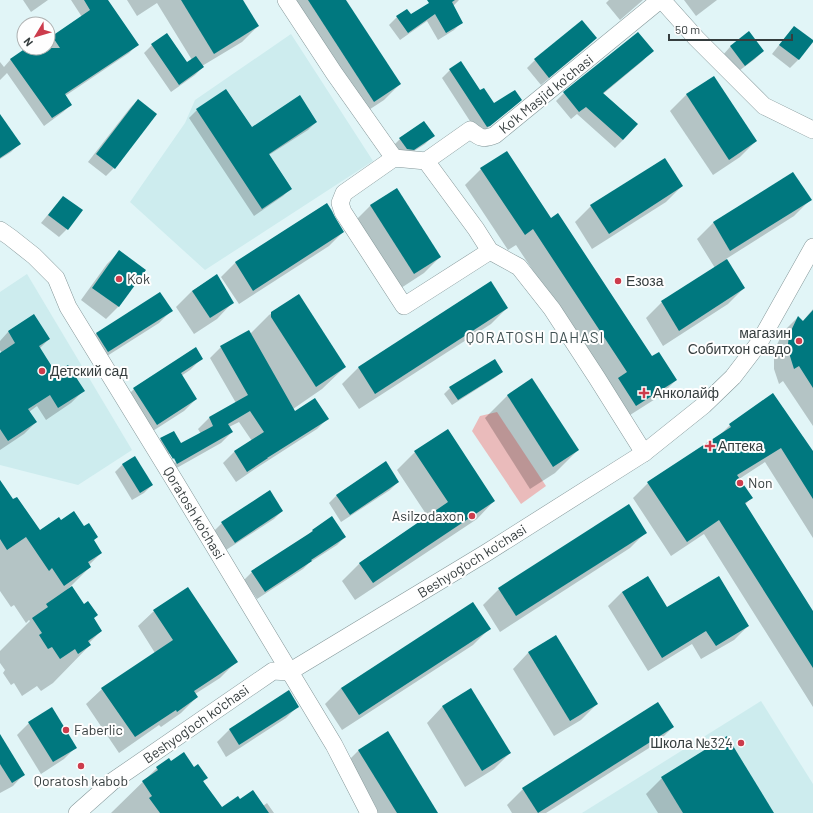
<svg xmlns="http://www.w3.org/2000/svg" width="813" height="813" font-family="Barlow,sans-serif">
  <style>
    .built { fill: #cdecee }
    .green { fill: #eabbbb }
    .shadow { fill: #0003; fill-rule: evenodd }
    .building { fill: #00787f }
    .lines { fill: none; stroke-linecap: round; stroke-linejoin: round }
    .minor-casing { stroke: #849799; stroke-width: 18 }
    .minor { stroke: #fff; stroke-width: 17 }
    .poi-dot { fill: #cc3c4c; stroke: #fefefe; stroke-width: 1.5 }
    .labels { text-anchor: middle; stroke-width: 4; stroke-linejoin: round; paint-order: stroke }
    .street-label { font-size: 14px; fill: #353d3e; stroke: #fefefe }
    .poi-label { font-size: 14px; fill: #353d3e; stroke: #fefefe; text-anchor: start }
    .neighbourhood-label { font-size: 15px; letter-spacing: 1px; fill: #405153; stroke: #fefefe }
  </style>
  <rect width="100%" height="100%" fill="#e1f5f7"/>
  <g class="built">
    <path d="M 291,34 L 373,161 L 205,270 L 130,202 L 185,123 L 195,100 Z"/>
    <path d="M 27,274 L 132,450 L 78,485 L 0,465 L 0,292 Z"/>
    <path d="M 761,701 L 813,784 L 813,813 L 582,813 Z"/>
  </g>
  <path class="green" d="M 497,412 L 546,486 L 521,504 L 472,431 L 480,416 Z"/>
  <g class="shadow">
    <path d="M 23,0 L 48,0 L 31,12 Z"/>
    <path d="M 71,0 L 107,0 L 137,45 L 129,53 L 65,96 L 71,105 L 63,112 L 44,126 L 7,73 L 0,80 L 0,62 L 4,67 L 11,59 L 28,48 L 48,48 L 48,40 L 82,17 Z"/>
    <path d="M 127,0 L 241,0 L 258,26 L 242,42 L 202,66 L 203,67 L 195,75 L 171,92 L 144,53 L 152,45 L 187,63 L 192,60 L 157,3 L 137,16 Z"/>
    <path d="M 282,0 L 345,0 L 400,84 L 384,100 L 358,117 Z"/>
    <path d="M 431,0 L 459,0 L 453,6 L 462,22 L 454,30 L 438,40 L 427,21 L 400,40 L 389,25 L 397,17 L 407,10 L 410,15 L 433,2 Z"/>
    <path d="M 609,0 L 643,0 L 620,20 L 606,3 Z"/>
    <path d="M 684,0 L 717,0 L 696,16 Z"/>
    <path d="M 794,27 L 813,41 L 798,60 L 790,68 L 772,54 L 787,35 Z"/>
    <path d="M 749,33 L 763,51 L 755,59 L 736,73 L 723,55 L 730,47 Z"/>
    <path d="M 596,38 L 588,46 L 541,85 L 527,68 L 535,60 Z"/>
    <path d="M 645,59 L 603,94 L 623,140 L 615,148 L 577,114 L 571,119 L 556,101 L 564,93 Z"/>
    <path d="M 461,63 L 480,92 L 494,105 L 520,100 L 512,108 L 479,135 L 442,78 L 450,70 Z"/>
    <path d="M 714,77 L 756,141 L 740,157 L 713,175 L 670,111 L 686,95 Z"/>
    <path d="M 226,90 L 252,128 L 316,122 L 308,130 L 269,155 L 291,188 L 283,196 L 254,216 L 189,118 L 197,110 Z"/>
    <path d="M 138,100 L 114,168 L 106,176 L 88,162 L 130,108 Z"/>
    <path d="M 0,129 L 19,144 L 11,152 L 0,159 Z"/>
    <path d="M 433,136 L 425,144 L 405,157 L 392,147 L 400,139 Z"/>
    <path d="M 664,159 L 682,186 L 666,202 L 592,249 L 575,222 L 591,206 Z"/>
    <path d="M 481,169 L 551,219 L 652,358 L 676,380 L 660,396 L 619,422 L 610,387 L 516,245 L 508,250 L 465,185 Z"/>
    <path d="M 793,173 L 810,200 L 794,216 L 726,259 L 744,288 L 728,304 L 663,346 L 646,318 L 662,302 L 715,268 L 697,239 L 713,223 Z"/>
    <path d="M 396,189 L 440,257 L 424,273 L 398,290 L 354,222 L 370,206 Z"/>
    <path d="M 64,197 L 67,229 L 59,237 L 41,223 L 56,205 Z"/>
    <path d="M 326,204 L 343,232 L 329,246 L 239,304 L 221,277 L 235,263 Z"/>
    <path d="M 119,252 L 145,270 L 118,307 L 106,319 L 81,300 L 107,264 Z"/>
    <path d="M 217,275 L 232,303 L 217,319 L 194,334 L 176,307 L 192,291 Z"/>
    <path d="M 490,282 L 507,308 L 491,324 L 359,409 L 342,384 L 358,368 Z"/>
    <path d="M 298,295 L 345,367 L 322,389 L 293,409 L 295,412 L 328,418 L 317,429 L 258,467 L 236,482 L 223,463 L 234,452 L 252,441 L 239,422 L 229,427 L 232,432 L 221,443 L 166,474 L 150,450 L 161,439 L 181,445 L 201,434 L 198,429 L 209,418 L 236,403 L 210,358 L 221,347 L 250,334 L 269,315 ZM 168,454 L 171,454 L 176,462 L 175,463 Z"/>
    <path d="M 813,309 L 813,426 L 783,381 L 779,384 L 774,369 L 774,351 L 783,332 L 798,317 L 802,322 Z"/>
    <path d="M 171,311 L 159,323 L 96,363 L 84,346 L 96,334 Z"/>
    <path d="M 34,316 L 49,339 L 39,349 L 56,374 L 83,391 L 71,403 L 46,420 L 37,406 L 29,412 L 36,422 L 24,434 L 0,450 L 0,354 L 2,353 L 0,350 L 0,341 L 8,332 Z"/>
    <path d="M 202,358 L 190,370 L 181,376 L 196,399 L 184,411 L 145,436 L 122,401 L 134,389 Z"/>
    <path d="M 502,372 L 496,377 L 452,405 L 444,394 L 450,388 Z"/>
    <path d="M 532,380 L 578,450 L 555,473 L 530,489 L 485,418 L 507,396 Z"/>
    <path d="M 730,425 L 813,453 L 813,538 L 765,462 L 739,479 L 751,498 L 745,505 L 813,613 L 813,707 L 704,534 L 671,556 L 633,498 L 648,483 L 718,437 Z"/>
    <path d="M 415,452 L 494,501 L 477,519 L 355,600 L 342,581 L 360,563 L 428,517 L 397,470 Z"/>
    <path d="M 123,464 L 152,485 L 144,493 L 132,500 L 115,472 Z"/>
    <path d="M 398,482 L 390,490 L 341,522 L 329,503 L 337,495 Z"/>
    <path d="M 0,488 L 13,501 L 39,531 L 61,521 L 93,540 L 101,553 L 89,565 L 90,567 L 68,589 L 93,619 L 101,631 L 89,643 L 90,645 L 53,683 L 41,691 L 37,686 L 22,696 L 14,683 L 11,685 L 3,673 L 5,670 L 0,663 L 0,651 L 30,621 L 29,620 L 26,623 L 14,605 L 11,607 L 0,591 Z"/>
    <path d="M 269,491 L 282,511 L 274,519 L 226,550 L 214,531 L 222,523 Z"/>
    <path d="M 332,518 L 345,537 L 337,545 L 309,563 L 303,569 L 257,599 L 244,580 L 252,572 L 307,536 L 312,531 Z"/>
    <path d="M 646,532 L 630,548 L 500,632 L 483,605 L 499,589 Z"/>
    <path d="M 647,577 L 667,608 L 748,626 L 734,640 L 701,659 L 692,644 L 648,671 L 608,606 L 622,592 Z"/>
    <path d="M 154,611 L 236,662 L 220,678 L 195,694 L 197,697 L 181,713 L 161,727 L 159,725 L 119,753 L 86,704 L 102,689 L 155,653 L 138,626 Z"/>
    <path d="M 489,629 L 473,645 L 342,730 L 325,704 L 341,688 Z"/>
    <path d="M 556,637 L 597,704 L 581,720 L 554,736 L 513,669 L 528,653 Z"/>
    <path d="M 471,689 L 510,753 L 494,769 L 465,787 L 427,723 L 442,707 Z"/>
    <path d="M 289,692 L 298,706 L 286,718 L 226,757 L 217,742 L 229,730 Z"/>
    <path d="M 658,704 L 673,727 L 657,743 L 546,813 L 512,813 L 507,805 L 523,789 Z"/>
    <path d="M 29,723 L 76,747 L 64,759 L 41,774 L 17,735 Z"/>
    <path d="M 0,736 L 24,774 L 13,786 L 0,793 Z"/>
    <path d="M 359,750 L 437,813 L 372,813 L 343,766 Z"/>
    <path d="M 171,762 L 194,768 L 206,778 L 203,782 L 221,808 L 240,800 L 263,806 L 267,803 L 274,813 L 111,813 L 157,768 Z"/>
    <path d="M 662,778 L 773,813 L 658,813 L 646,794 Z"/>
  </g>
  <g class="building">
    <path d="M 84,0 L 108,0 L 139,45 L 65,94 L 72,105 L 52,118 L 10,59 L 26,48 L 60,48 L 52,36 L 90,10 Z"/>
    <path d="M 181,0 L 243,0 L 259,26 L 214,54 Z"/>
    <path d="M 308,0 L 346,0 L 401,84 L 374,102 Z"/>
    <path d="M 427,0 L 455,0 L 452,2 L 463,23 L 446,33 L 435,14 L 408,33 L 396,16 L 407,9 L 411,14 L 429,3 Z"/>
    <path d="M 582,20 L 597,38 L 549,78 L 534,59 Z"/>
    <path d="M 794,26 L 813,40 L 813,42 L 799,60 L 779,45 Z"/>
    <path d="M 749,31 L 764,51 L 745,66 L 730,46 Z"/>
    <path d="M 638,32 L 654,51 L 603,93 L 638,124 L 623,140 L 586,107 L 579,112 L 563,92 Z"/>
    <path d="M 167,33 L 187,62 L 196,56 L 204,67 L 179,85 L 151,44 Z"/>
    <path d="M 461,61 L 480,90 L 484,88 L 494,103 L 515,90 L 522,100 L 490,126 L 487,127 L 449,69 Z"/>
    <path d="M 714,76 L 757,141 L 729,160 L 686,94 Z"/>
    <path d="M 226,89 L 252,127 L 300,95 L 317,122 L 269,154 L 292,189 L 262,209 L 196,109 Z"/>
    <path d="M 138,99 L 157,114 L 115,169 L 96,154 Z"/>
    <path d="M 0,114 L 21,144 L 0,158 Z"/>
    <path d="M 424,121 L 435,136 L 414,150 L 407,149 L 399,138 Z"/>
    <path d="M 507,151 L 551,218 L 558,213 L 652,356 L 659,352 L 677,380 L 636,406 L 618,378 L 627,372 L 533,229 L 525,235 L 480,168 Z"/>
    <path d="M 665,158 L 683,186 L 609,234 L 590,205 Z"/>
    <path d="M 793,172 L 812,200 L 730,251 L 713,222 Z"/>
    <path d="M 397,188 L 441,257 L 414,274 L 370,205 Z"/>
    <path d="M 63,196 L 83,210 L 68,230 L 48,215 Z"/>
    <path d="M 327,203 L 332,211 L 335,217 L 344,232 L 253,291 L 235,262 Z"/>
    <path d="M 119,250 L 146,270 L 119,307 L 92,288 Z"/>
    <path d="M 727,259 L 745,288 L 679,331 L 661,301 Z"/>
    <path d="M 217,274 L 234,303 L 210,318 L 192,291 Z"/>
    <path d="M 491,281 L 508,308 L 375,394 L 358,367 Z"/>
    <path d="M 160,292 L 173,311 L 108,352 L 96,333 Z"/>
    <path d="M 299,294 L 346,367 L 316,387 L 271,317 L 271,312 Z"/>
    <path d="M 813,310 L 813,388 L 799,366 L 794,369 L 789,353 L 788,344 L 789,335 L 798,316 L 803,321 Z"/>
    <path d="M 34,314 L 50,339 L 39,346 L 56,373 L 68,365 L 85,391 L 58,408 L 50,395 L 28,409 L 37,422 L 8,441 L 0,429 L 0,353 L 15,343 L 8,331 Z"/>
    <path d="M 249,330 L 295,411 L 315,398 L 329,419 L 267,458 L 268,458 L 247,472 L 234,451 L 264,432 L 250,411 L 228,424 L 233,432 L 177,464 L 174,458 L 173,459 L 160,438 L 174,431 L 181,443 L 213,426 L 209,417 L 248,395 L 220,346 Z"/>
    <path d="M 196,347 L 203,359 L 181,373 L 197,399 L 157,425 L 133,388 Z"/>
    <path d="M 495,359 L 503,372 L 458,400 L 449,387 Z"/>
    <path d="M 532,378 L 579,450 L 553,467 L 507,395 Z"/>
    <path d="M 773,393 L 813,451 L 813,499 L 781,448 L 737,475 L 753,498 L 745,503 L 813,611 L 813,668 L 719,520 L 687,542 L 647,482 L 731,427 L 729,424 Z"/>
    <path d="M 448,429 L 495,501 L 426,547 L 373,583 L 359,563 L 448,502 L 414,451 Z"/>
    <path d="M 135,456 L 153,485 L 140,493 L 122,464 Z"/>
    <path d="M 386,461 L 399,482 L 350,515 L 336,495 Z"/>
    <path d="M 0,480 L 13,499 L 17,497 L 40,530 L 59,517 L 61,520 L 74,511 L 84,526 L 89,523 L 98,537 L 94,540 L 102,553 L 88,562 L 91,567 L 64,586 L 52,568 L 49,571 L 26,537 L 7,550 L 0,539 Z"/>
    <path d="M 270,490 L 283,511 L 235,543 L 221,522 Z"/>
    <path d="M 629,504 L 647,533 L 516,616 L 498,588 Z"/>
    <path d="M 332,516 L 346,537 L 311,560 L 312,561 L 265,592 L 251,571 L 313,531 L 312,530 Z"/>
    <path d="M 648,576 L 667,607 L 719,576 L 749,626 L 716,646 L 706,631 L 662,658 L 622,592 Z"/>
    <path d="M 72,586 L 84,604 L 88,601 L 98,615 L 94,618 L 102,631 L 88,641 L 91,645 L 78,654 L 75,649 L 60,659 L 52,647 L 48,649 L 39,635 L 42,633 L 32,618 L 48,607 L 46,604 Z"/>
    <path d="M 188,587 L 238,662 L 194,691 L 198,697 L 177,712 L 176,710 L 135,737 L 101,688 L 173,640 L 153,610 Z"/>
    <path d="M 473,602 L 491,629 L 359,715 L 341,688 Z"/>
    <path d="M 556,635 L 598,704 L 570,721 L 528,652 Z"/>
    <path d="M 471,688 L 511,753 L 482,771 L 442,706 Z"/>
    <path d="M 289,690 L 299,707 L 239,745 L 229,729 Z"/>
    <path d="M 658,702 L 674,727 L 538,813 L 522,788 Z"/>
    <path d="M 52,707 L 77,748 L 53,762 L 28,722 Z"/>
    <path d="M 388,731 L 438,813 L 397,813 L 358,750 Z"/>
    <path d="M 0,734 L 25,775 L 12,783 L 0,764 Z"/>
    <path d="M 727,736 L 774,813 L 683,813 L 661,777 Z"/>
    <path d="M 184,752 L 194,767 L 198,764 L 208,778 L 203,781 L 222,807 L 238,796 L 240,799 L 253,790 L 269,813 L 160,813 L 149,798 L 152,796 L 142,781 L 158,770 L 156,767 L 169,758 L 171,761 Z"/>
  </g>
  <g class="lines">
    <defs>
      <g id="minor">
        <path d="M 286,0 L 334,73 L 394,158"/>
        <path d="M 662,0 L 696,38 L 764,106 L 813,130"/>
        <path d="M 426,161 L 470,130 C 480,138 483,140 495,135 L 660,0"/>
        <path d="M 0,230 L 10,237 L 34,256 L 56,278 L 68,307 L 176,483 L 334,745 L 369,813"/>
        <path d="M 490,251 L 404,306 L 343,212 L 340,203 L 344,193 L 394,158 L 426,161 L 476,229 L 490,251 L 519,267 L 552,309 L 597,378 L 644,453"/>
        <path d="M 77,813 L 113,781 L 273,671 L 289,672 L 486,553 L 644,453 L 704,405 L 733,377 L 759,343 L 813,247"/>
      </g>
    </defs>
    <use href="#minor" class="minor-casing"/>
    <use href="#minor" class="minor"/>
  </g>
  <g class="poi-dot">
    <circle cx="119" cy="279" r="4"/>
    <circle cx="618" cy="281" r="4"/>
    <circle cx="799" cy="341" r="4"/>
    <circle cx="42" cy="371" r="4"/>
    <path d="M642 387h4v4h4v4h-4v4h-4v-4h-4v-4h4z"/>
    <path d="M708 440h4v4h4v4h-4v4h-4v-4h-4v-4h4z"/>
    <circle cx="740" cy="483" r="4"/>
    <circle cx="472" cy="516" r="4"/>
    <circle cx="66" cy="730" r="4"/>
    <circle cx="741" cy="743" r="4"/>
    <circle cx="81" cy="766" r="4"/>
  </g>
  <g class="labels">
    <g class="street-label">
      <text transform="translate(546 94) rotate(-39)" y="5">Ko'k Masjid ko'chasi</text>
      <text transform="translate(194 513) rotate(59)" y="5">Qoratosh ko'chasi</text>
      <text transform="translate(472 561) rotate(-32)" y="5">Beshyog'och ko'chasi</text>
      <text transform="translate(196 724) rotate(-35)" y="5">Beshyog'och ko'chasi</text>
    </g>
    <g class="poi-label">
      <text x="127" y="284">Kok</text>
      <text x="626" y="286">Езоза</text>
      <text x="791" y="338" text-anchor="end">магазин<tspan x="791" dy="16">Собитхон савдо</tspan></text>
      <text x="50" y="376">Детский сад</text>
      <text x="653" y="398">Анколайф</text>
      <text x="718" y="451">Аптека</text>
      <text x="748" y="488">Non</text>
      <text x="464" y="521" text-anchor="end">Asilzodaxon</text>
      <text x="74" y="735">Faberlic</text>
      <text x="733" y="748" text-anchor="end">Школа №324</text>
      <text x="81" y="786" text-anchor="middle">Qoratosh kabob</text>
    </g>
    <g class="neighbourhood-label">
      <text x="535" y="343">QORATOSH DAHASI</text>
    </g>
  </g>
  <g transform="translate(36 36) rotate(232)"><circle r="19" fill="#fefefe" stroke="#aeb1b1"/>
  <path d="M0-3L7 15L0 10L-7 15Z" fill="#cc3c4c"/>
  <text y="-6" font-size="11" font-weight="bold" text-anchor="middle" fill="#353d3e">N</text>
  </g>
  <path d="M669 34v6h123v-6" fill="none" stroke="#353d3e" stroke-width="2"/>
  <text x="675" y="34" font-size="12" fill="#353d3e" stroke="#fefefe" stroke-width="3" paint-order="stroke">50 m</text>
</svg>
